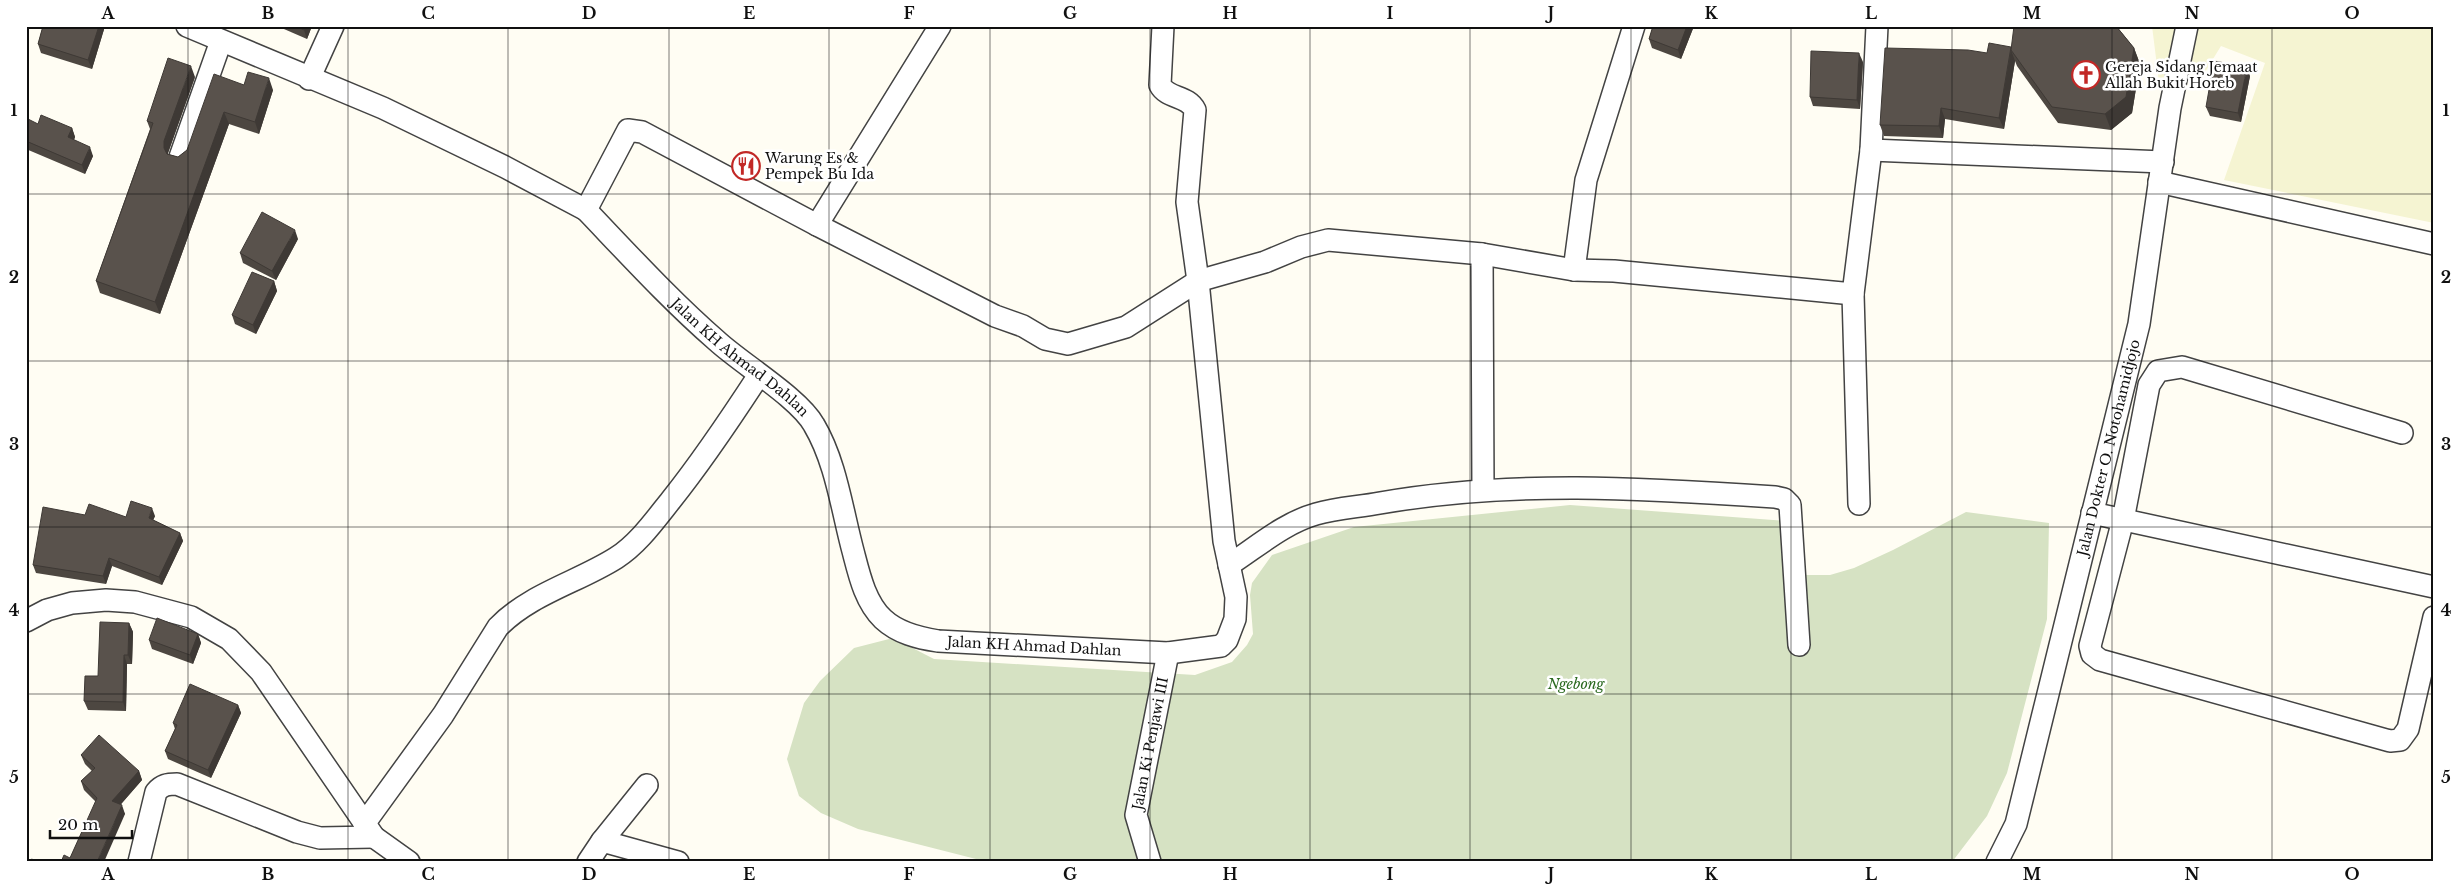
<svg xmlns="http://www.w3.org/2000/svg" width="2460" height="888" font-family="'Libre Baskerville',serif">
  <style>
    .farmland { fill: #f5f4d2 }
    .cemetery { fill: #d6e2c3 }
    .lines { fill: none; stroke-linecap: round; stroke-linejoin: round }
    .minor-casing { stroke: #434343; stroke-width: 24 }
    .minor { stroke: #fff; stroke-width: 21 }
    .wall { fill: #4d4741 }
    .shaded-wall { fill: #3e3935 }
    .building { fill: #59524c; stroke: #3e3935 }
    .grid { fill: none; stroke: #101010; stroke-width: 1; stroke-opacity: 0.55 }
    .labels { text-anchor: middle; stroke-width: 5; stroke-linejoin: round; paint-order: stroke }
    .poi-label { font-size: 14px; fill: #101010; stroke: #fff; text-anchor: start }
    .street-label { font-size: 14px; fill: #101010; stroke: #fff }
    .park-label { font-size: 14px; font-style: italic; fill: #2a691f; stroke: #fff }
    .neatline { fill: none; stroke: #101010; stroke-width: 2 }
    .grid-label { font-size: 16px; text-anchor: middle; font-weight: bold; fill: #101010 }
  </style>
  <rect width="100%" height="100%" fill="#fffdf3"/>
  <path class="farmland" d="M 2152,26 L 2434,26 L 2434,223 L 2224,180 L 2265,63 L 2221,46 L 2202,77 L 2159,82 Z"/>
  <path class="cemetery" d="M 1570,505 L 1786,521 L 1782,563 L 1805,575 L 1830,575 L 1854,568 L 1893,550 L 1966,512 L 2049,523 L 2047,619 L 2007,773 L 1987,816 L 1952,862 L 977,862 L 976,859 L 858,829 L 821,813 L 799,796 L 787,759 L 804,703 L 820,681 L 854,648 L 893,638 L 934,659 L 1195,675 L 1232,662 L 1247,645 L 1253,634 L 1250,595 L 1252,583 L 1272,555 L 1354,527 Z"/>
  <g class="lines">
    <defs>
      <g id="minor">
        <path d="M 187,26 L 383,108 L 505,167 L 586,210"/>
        <path d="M 940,26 L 817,225 L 995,316 L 1023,326 L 1045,339 L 1068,344 L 1126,327 L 1198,281 L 1265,262 L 1301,247 L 1328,240 L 1482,254 L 1483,490"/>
        <path d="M 309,79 L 333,26"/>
        <path d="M 1871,150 L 2163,162"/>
        <path d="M 180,157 L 221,41"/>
        <path d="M 2159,182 L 2434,244"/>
        <path id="s1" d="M 817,225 L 642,132 L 628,130 L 586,210 C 629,255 671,301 717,341 C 742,364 799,398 814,425 C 836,462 842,510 853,551 C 859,574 865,602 883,619 C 898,633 918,638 938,641 L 1168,653 L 1221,646 L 1227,640 L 1235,619 L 1236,597 L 1224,541 L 1198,281 L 1187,202 L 1195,110 C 1188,95 1167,99 1160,85 L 1163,26"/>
        <path d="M 1482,254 L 1574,270 L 1614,271 L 1853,294 L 1871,150 L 1877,26"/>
        <path d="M 1574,270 L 1586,180 L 1634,26"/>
        <path d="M 1853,294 L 1859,504"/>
        <path d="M 2402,433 L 2182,367 L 2158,371 L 2149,385 L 2123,520 L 2090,646 L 2092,654 L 2100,660 L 2390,741 L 2400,740 L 2408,729 L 2434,617"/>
        <path d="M 2092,513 L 2434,587"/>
        <path d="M 1229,565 C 1257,547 1284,523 1316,514 C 1337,508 1359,507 1380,503 C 1511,480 1643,488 1775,497 L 1784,499 L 1790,505 L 1799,645"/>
        <path d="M 26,621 L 47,610 L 72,603 L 106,600 L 135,602 L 191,617 L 229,639 L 261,672 L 374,837 L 409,862"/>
        <path d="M 364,824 L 443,715 L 498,627 C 530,594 578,582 616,558 C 638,544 655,520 671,500 C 703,460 731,418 759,375"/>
        <path d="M 602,841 L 647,785"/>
        <path d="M 139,862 L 156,792 C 162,785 167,784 177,784 L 297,832 L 320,838 L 374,837"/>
        <path d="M 588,862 L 602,841 L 678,862"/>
        <path id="s2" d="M 1150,862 L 1136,815 L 1168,653"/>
        <path id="s3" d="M 1997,862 L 2016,824 L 2139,324 L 2170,108 L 2187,26"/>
      </g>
    </defs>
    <use href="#minor" class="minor-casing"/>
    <use href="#minor" class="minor"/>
  </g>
  <g class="wall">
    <path d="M 43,26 L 105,26 L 92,69 L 41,53 L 38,44 Z"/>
    <path d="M 277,26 L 312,26 L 307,39 Z"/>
    <path d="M 1653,26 L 1694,26 L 1681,59 L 1652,48 L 1649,39 Z"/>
    <path d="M 2118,28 L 2134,48 L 2140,64 L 2132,113 L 2111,130 L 2058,123 L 2017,66 L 2015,61 L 2004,129 L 1945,119 L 1943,138 L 1884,136 L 1880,125 L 1987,53 L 2011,47 Z"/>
    <path d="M 1863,62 L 1860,109 L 1813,106 L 1810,97 Z"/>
    <path d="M 2250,76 L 2241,122 L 2210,116 L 2206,107 Z"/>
    <path d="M 195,77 L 168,153 L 168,154 L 178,157 L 187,150 L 244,85 L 273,90 L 259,134 L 229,124 L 160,314 L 100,293 L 96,281 L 150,129 L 147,121 Z"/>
    <path d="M 26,123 L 38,124 L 72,128 L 75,137 L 74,140 L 93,156 L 85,174 L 26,149 Z"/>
    <path d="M 298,239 L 276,280 L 243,263 L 240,253 Z"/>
    <path d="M 274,281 L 277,291 L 256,334 L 235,324 L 232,315 Z"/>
    <path d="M 85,515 L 126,517 L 155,516 L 153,520 L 180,533 L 183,541 L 162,585 L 112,566 L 106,584 L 36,573 L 33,565 Z"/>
    <path d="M 129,623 L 133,632 L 132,664 L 127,664 L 126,711 L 88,710 L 84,701 Z"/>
    <path d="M 198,634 L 201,643 L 193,664 L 152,649 L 149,640 Z"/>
    <path d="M 238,705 L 241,713 L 211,778 L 168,759 L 165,751 L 175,729 L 173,723 Z"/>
    <path d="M 81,755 L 139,771 L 142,780 L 120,805 L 125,814 L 70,858 L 96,802 L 84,790 L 81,781 L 92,771 L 85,764 Z"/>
  </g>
  <g class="shaded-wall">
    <path d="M 99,26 L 105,26 L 92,69 L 88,60 Z"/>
    <path d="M 305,26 L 312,26 L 307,39 L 304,30 Z"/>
    <path d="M 1687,26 L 1694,26 L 1681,59 L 1678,50 Z"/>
    <path d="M 2134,48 L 2140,64 L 2132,113 L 2111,130 L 2105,114 Z"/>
    <path d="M 2011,50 L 2015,61 L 2004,129 L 1999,118 Z"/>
    <path d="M 1859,53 L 1863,62 L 1860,109 L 1857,100 Z"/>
    <path d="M 191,66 L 195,77 L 168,153 L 168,160 L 164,148 L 164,141 Z"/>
    <path d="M 2247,67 L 2250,76 L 2241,122 L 2238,113 Z"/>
    <path d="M 269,78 L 273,90 L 259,134 L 255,122 Z"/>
    <path d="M 1941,108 L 1945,119 L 1943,138 L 1939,126 Z"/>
    <path d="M 224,112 L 229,124 L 160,314 L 155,302 Z"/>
    <path d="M 72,128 L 75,137 L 71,146 L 68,137 Z"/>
    <path d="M 90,147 L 93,156 L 85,174 L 82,165 Z"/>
    <path d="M 295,230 L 298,239 L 276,280 L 272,271 Z"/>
    <path d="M 274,281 L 277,291 L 256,334 L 253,325 Z"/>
    <path d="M 152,508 L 155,516 L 151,525 L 149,518 Z"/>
    <path d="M 180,533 L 183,541 L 162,585 L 159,577 Z"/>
    <path d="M 109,558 L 112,566 L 106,584 L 103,576 Z"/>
    <path d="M 129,623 L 133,632 L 132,664 L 128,655 Z"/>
    <path d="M 198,634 L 201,643 L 193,664 L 190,655 Z"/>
    <path d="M 124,655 L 127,664 L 126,711 L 123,702 Z"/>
    <path d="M 238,705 L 241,713 L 211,778 L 208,770 Z"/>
    <path d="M 139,771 L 142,780 L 116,810 L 112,801 Z"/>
    <path d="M 122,805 L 125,814 L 104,862 L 97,862 Z"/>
  </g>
  <g class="building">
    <path d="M 43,26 L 99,26 L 88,60 L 38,44 Z"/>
    <path d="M 296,26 L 305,26 L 304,30 Z"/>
    <path d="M 1653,26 L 1687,26 L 1678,50 L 1649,39 Z"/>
    <path d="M 2014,26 L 2116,26 L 2134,48 L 2126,97 L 2105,114 L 2052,107 L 2011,50 Z"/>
    <path d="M 1989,43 L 2011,47 L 1999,118 L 1941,108 L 1939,126 L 1880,125 L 1885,48 L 1968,50 L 1987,53 Z"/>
    <path d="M 1811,51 L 1859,53 L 1857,100 L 1810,97 Z"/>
    <path d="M 168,58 L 191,66 L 164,141 L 164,148 L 167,154 L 178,157 L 187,150 L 214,74 L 244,85 L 248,72 L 269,78 L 255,122 L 224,112 L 155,302 L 96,281 L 153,123 L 147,121 Z"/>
    <path d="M 2214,61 L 2247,67 L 2238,113 L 2206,107 Z"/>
    <path d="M 41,115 L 72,128 L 68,137 L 90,147 L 82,165 L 26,141 L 26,123 L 28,119 L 38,124 Z"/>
    <path d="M 262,212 L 295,230 L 272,271 L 240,253 Z"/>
    <path d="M 252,272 L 274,281 L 253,325 L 232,315 Z"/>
    <path d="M 131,501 L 152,508 L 149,518 L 180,533 L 159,577 L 109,558 L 103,576 L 33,565 L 43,507 L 85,515 L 89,504 L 126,517 Z"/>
    <path d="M 157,618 L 198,634 L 190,655 L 149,640 Z"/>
    <path d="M 100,622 L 129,623 L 128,655 L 124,655 L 123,702 L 84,701 L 85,676 L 98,676 Z"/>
    <path d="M 190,684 L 238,705 L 208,770 L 165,751 L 177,725 L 173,723 Z"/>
    <path d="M 99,735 L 139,771 L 112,801 L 122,805 L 97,862 L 61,862 L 64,855 L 70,858 L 97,798 L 81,781 L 95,768 L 81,755 Z"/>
    <path d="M 32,859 L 36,862 L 27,862 Z"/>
  </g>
  <path class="grid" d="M 188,26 L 188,862M 348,26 L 348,862M 508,26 L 508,862M 669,26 L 669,862M 829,26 L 829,862M 990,26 L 990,862M 1150,26 L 1150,862M 1310,26 L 1310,862M 1470,26 L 1470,862M 1631,26 L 1631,862M 1791,26 L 1791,862M 1952,26 L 1952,862M 2112,26 L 2112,862M 2272,26 L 2272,862M 26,194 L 2434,194M 26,361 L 2434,361M 26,527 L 2434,527M 26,694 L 2434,694"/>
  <defs>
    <symbol id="church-ring" viewBox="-11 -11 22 22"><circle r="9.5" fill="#fff" stroke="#c22826" stroke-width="1.5"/><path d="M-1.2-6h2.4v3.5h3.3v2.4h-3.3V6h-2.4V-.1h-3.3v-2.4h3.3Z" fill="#c22826"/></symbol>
    <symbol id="restaurant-ring" viewBox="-11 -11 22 22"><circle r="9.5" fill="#fff" stroke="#c22826" stroke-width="1.5"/><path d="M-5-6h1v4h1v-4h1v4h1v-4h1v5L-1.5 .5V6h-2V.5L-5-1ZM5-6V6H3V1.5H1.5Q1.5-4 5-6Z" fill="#c22826"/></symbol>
  </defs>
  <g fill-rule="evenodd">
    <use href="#church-ring" x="2070" y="59" width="32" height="32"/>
    <use href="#restaurant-ring" x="730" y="150" width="32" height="32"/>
  </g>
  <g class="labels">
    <g class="poi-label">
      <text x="2105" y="72">Gereja Sidang Jemaat<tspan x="2105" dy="16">Allah Bukit Horeb</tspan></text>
      <text x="765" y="163">Warung Es &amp;<tspan x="765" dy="16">Pempek Bu Ida</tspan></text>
    </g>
    <g class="street-label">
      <text dy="5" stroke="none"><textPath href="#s1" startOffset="516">Jalan KH Ahmad Dahlan</textPath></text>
      <text dy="5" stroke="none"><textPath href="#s3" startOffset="430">Jalan Dokter O. Notohamidjojo</textPath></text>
      <text dy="5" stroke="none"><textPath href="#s1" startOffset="981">Jalan KH Ahmad Dahlan</textPath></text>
      <text dy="5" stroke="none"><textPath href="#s2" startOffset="122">Jalan Ki Penjawi III</textPath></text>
    </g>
    <g class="park-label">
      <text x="1576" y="689">Ngebong</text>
    </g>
  </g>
  <rect width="2460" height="888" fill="none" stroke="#ffffff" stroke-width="55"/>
  <path d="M50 830v8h82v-8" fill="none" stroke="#101010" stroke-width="2.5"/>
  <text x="58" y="830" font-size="15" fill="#101010" stroke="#ffffff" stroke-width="4" paint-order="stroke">20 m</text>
  <rect x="28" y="28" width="2404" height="832" class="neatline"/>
  <g class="grid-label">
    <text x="108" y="19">A</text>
    <text x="268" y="19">B</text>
    <text x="428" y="19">C</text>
    <text x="589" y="19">D</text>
    <text x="749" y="19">E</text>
    <text x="909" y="19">F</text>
    <text x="1070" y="19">G</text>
    <text x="1230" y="19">H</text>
    <text x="1390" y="19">I</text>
    <text x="1551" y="19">J</text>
    <text x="1711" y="19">K</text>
    <text x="1871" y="19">L</text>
    <text x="2032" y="19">M</text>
    <text x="2192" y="19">N</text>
    <text x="2352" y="19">O</text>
    <text x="14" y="116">1</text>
    <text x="2446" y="116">1</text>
    <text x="14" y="283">2</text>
    <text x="2446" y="283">2</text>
    <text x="14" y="450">3</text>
    <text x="2446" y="450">3</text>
    <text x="14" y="616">4</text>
    <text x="2446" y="616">4</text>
    <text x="14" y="783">5</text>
    <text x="2446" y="783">5</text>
    <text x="108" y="880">A</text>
    <text x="268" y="880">B</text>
    <text x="428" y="880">C</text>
    <text x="589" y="880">D</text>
    <text x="749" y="880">E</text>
    <text x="909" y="880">F</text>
    <text x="1070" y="880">G</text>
    <text x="1230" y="880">H</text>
    <text x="1390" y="880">I</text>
    <text x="1551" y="880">J</text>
    <text x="1711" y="880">K</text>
    <text x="1871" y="880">L</text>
    <text x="2032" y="880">M</text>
    <text x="2192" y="880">N</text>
    <text x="2352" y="880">O</text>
  </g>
</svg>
